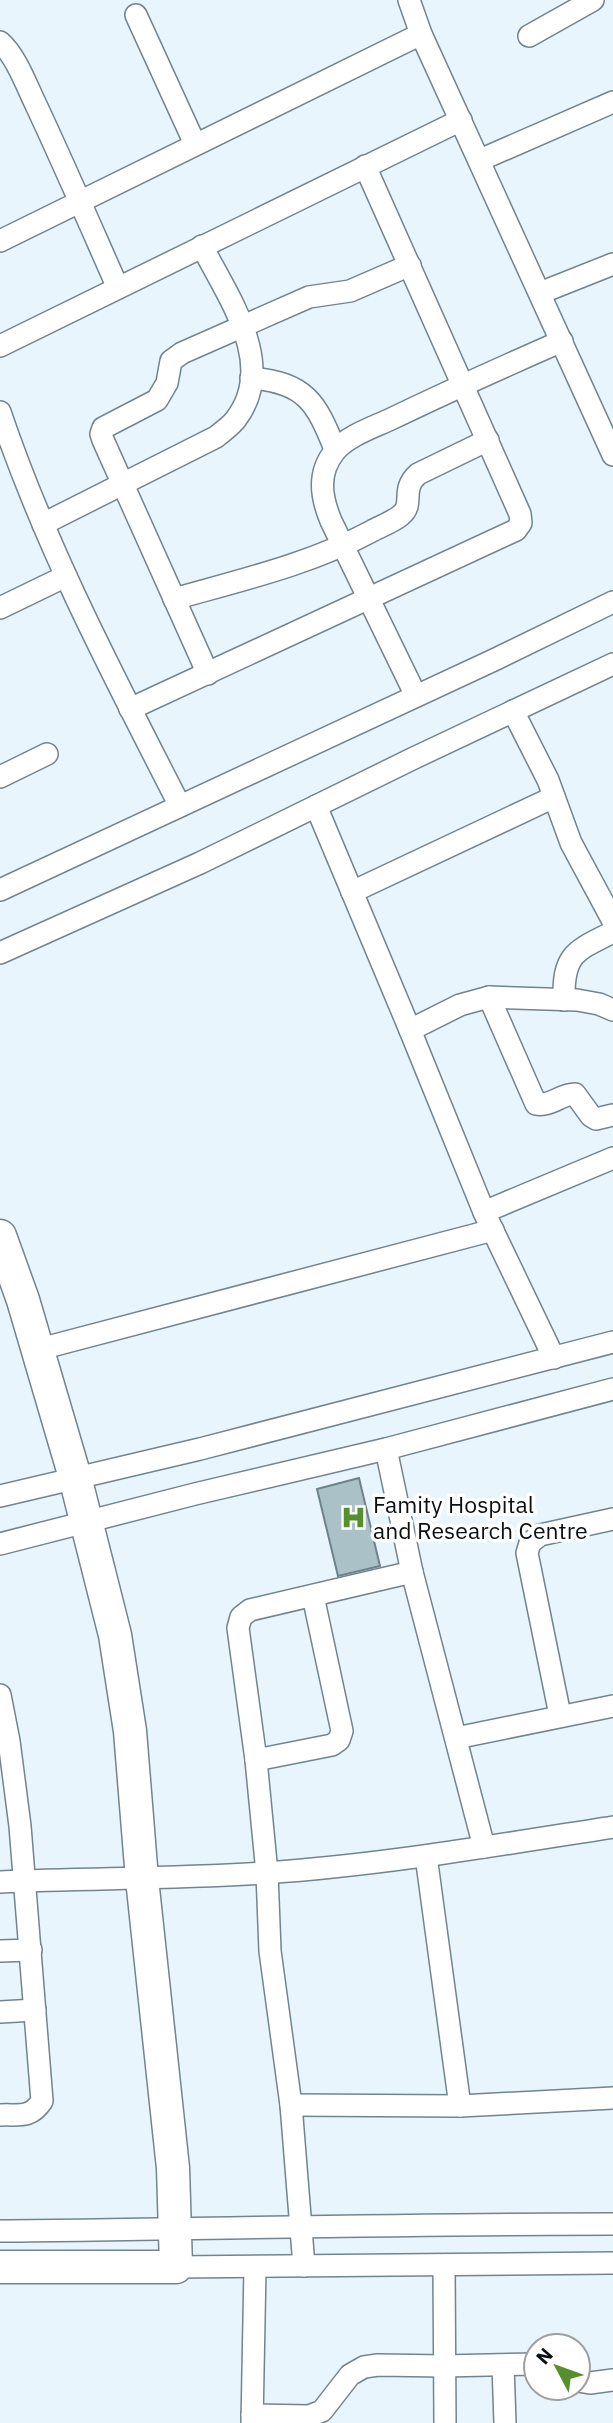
<svg xmlns="http://www.w3.org/2000/svg" width="613" height="2423" font-family="'IBM Plex Sans',sans-serif">
  <style>
    .building { fill: #aac2c7; stroke: #6d8389; stroke-width: 2 }
    .lines { fill: none; stroke-linecap: round; stroke-linejoin: round }
    .street-casing { stroke: #72848e; stroke-width: 24 }
    .secondary-casing { stroke: #72848e; stroke-width: 35 }
    .street { stroke: #fff; stroke-width: 21 }
    .secondary { stroke: #fff; stroke-width: 32 }
    .labels { text-anchor: middle; stroke-width: 7; stroke-linejoin: round; paint-order: stroke }
    .poi-label { font-size: 23px; fill: #091014; stroke: #fff; text-anchor: start }
  </style>
  <rect width="100%" height="100%" fill="#e9f5fc"/>
  <path class="building" d="M 359,1478 L 380,1566 L 338,1576 L 317,1489 Z"/>
  <g class="lines">
    <defs>
      <g id="street">
        <path d="M 409,0 L 421,34 L 613,455"/>
        <path d="M 136,15 L 195,144"/>
        <path d="M 529,36 L 593,0"/>
        <path d="M 0,42 C 17,57 27,87 37,107 C 65,167 91,227 118,288"/>
        <path d="M 480,160 L 613,102"/>
        <path d="M 0,241 L 421,34"/>
        <path d="M 540,293 L 613,264"/>
        <path d="M 0,346 L 461,120"/>
        <path d="M 251,378 C 306,383 316,402 335,449"/>
        <path d="M 0,412 C 46,548 114,677 180,806"/>
        <path d="M 43,524 L 216,437 C 223,431 231,426 236,419 C 278,364 227,296 202,246"/>
        <path d="M 174,599 C 241,580 311,564 372,531 C 381,526 393,522 401,515 C 415,504 400,490 418,474 L 488,440"/>
        <path d="M 0,608 L 66,576"/>
        <path d="M 208,674 L 103,440 L 101,434 L 103,428 L 157,400 L 167,383 L 171,361 L 182,353 L 309,297 L 350,291 L 410,265"/>
        <path d="M 416,696 L 331,521 C 321,497 317,473 335,451 C 347,436 374,427 391,419 C 447,392 505,366 562,341"/>
        <path d="M 130,709 L 516,530 L 521,523 L 520,514 L 365,166"/>
        <path d="M 513,711 L 548,780 L 571,843 L 613,921"/>
        <path d="M 0,777 L 47,754"/>
        <path d="M 316,806 L 410,1030 L 484,1212 L 554,1358"/>
        <path d="M 0,890 L 496,659 L 613,602"/>
        <path d="M 352,892 L 554,797"/>
        <path d="M 0,953 L 200,863 L 412,759 L 613,664"/>
        <path d="M 489,997 L 536,1104 C 550,1107 561,1094 575,1094 L 591,1116 L 596,1119 L 613,1115"/>
        <path d="M 564,1000 C 563,954 575,951 613,932"/>
        <path d="M 410,1030 L 460,1005 L 489,997 L 577,1000 L 599,1004 L 613,1010"/>
        <path d="M 484,1212 L 613,1158"/>
        <path d="M 36,1350 L 493,1230"/>
        <path d="M 386,1449 L 412,1572 L 484,1847"/>
        <path d="M 0,1496 L 200,1449 L 613,1342"/>
        <path d="M 0,1544 L 195,1494 L 386,1449 L 613,1389"/>
        <path d="M 0,1695 L 9,1741 L 20,1826 L 42,2101 C 30,2119 19,2114 0,2115"/>
        <path d="M 560,1715 L 527,1553 L 530,1543 L 540,1535 L 613,1519"/>
        <path d="M 456,1738 L 613,1706"/>
        <path d="M 256,1760 L 332,1745 L 339,1740 L 342,1731 L 313,1596"/>
        <path d="M 426,1856 L 460,2106"/>
        <path d="M 0,1882 C 88,1878 177,1879 265,1873 C 382,1865 498,1845 613,1827"/>
        <path d="M 0,1951 L 31,1950"/>
        <path d="M 0,2012 L 35,2010"/>
        <path d="M 291,2105 L 460,2106 L 613,2098"/>
        <path d="M 0,2231 C 204,2229 409,2224 613,2224"/>
        <path d="M 444,2265 L 445,2423"/>
        <path d="M 304,2266 L 291,2105 L 270,1951 L 267,1873 L 256,1760 L 238,1628 L 241,1617 L 250,1610 L 412,1572"/>
        <path d="M 176,2267 L 613,2263"/>
        <path d="M 503,2365 L 505,2423"/>
        <path d="M 578,2381 L 590,2383 L 613,2380"/>
        <path d="M 252,2415 L 309,2416 L 322,2411 L 350,2375 L 364,2367 L 378,2365 L 444,2366 L 536,2364"/>
        <path d="M 252,2423 L 255,2268"/>
      </g>
      <path id="secondary" d="M 0,1236 L 23,1300 L 75,1477 L 115,1635 L 130,1731 L 142,1879 L 173,2168 L 176,2267 L 0,2267"/>
    </defs>
    <use href="#street" class="street-casing"/>
    <use href="#secondary" class="secondary-casing"/>
    <use href="#street" class="street"/>
    <use href="#secondary" class="secondary"/>
  </g>
  <defs>
    <symbol id="hospital-bare" viewBox="-9 -9 18 18"><path d="M-5-5h3v3.5h4V-5h3V5h-3V1.5h-4V5h-3Z" fill="#578f2c" stroke="#fff" stroke-width="2.5" paint-order="stroke"/></symbol>
  </defs>
  <g fill-rule="evenodd">
    <use href="#hospital-bare" x="336" y="1500" width="35" height="35"/>
  </g>
  <g class="labels">
    <g class="poi-label">
      <text x="373" y="1513">Famity Hospital<tspan x="373" dy="26">and Research Centre</tspan></text>
    </g>
  </g>
  <g transform="translate(557 2367) rotate(311)"><circle r="33" fill="#ffffff" stroke="#9d9fa1" stroke-width="2"/>
  <path d="M0-5L12 26L0 18L-12 26Z" fill="#578f2c"/>
  <text y="-10" font-size="19" font-weight="bold" text-anchor="middle" fill="#091014">N</text>
  </g>
</svg>
